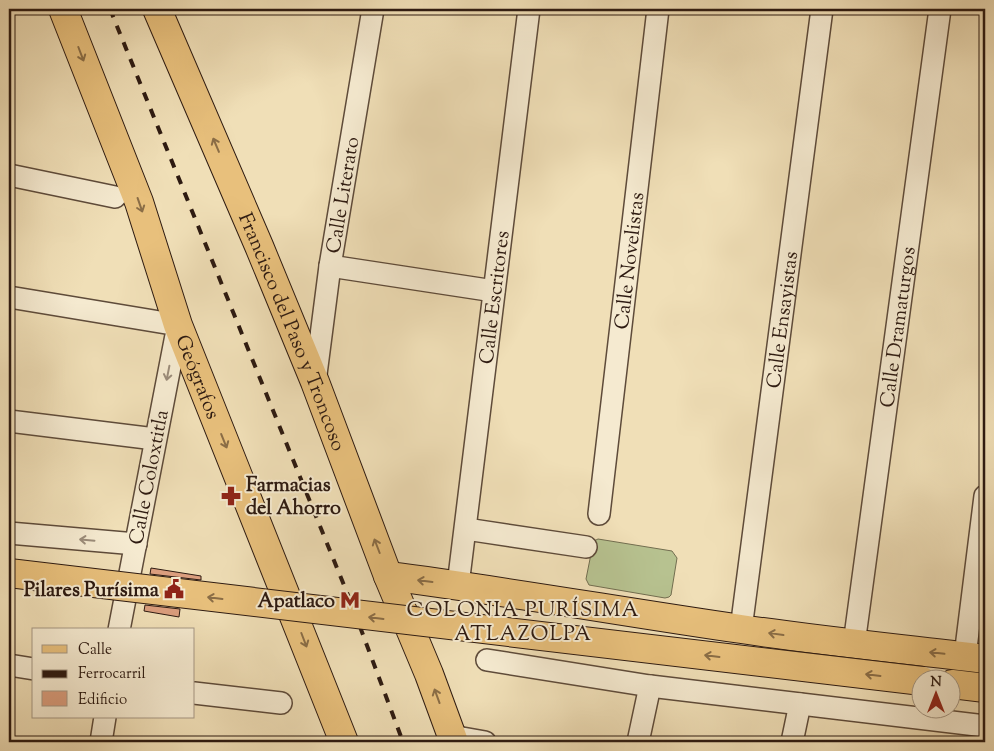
<svg xmlns="http://www.w3.org/2000/svg" width="994" height="751" font-family="'Sorts Mill Goudy',serif">
  <style>
    .pitch { fill: #b7c290; stroke: #726e50 }
    .building { fill: #db9e7e; stroke: #2d1a11 }
    .lines { fill: none; stroke-linecap: round; stroke-linejoin: round }
    .street-casing { stroke: #5e4b3a; stroke-width: 24 }
    .primary-casing { stroke: #2d1a11; stroke-width: 30 }
    .street { stroke: #f5ead0; stroke-width: 21 }
    .primary { stroke: #e8c07c; stroke-width: 28 }
    .rail { stroke: #2d1a11; stroke-width: 4; stroke-dasharray: 9 9; stroke-linecap: butt }
    .primary-bridge-casing { stroke: #2d1a11; stroke-width: 30; stroke-linecap: butt }
    .primary-bridge { stroke: #e8c07c; stroke-width: 28 }
    .oneway { stroke: #8a6d46 }
    .oneway2 { stroke: #9b8c7a }
    .labels { text-anchor: middle; stroke-width: 4; stroke-linejoin: round; paint-order: stroke }
    .street-label { font-size: 20px; fill: #2d1a11; stroke: #f5ead0 }
    .poi-label { font-size: 20px; font-weight: bold; fill: #2d1a11; stroke: #f5ead0; text-anchor: end }
    .neighbourhood-label { font-size: 21px; letter-spacing: 1px; fill: #2d1a11; stroke: #f5ead0 }
  </style>
  <rect width="100%" height="100%" fill="#f0dfb7"/>
  <filter id="stains"><feTurbulence type="fractalNoise" baseFrequency=".004" numOctaves="4"/><feColorMatrix values="0 0 0 0 .2 0 0 0 0 .09 0 0 0 0 .02 0 0 0 .5 -.17"/></filter>
  <radialGradient id="worn" r=".72"><stop offset=".6" stop-color="#630" stop-opacity="0"/><stop offset="1" stop-color="#630" stop-opacity=".3"/></radialGradient>
  <path class="pitch" d="M 598,539 L 672,551 L 677,558 L 671,595 L 669,597 L 665,598 L 589,585 L 586,579 L 593,544 L 594,541 Z"/>
  <g class="building">
    <path d="M 151,568 L 201,576 L 201,580 L 150,574 Z"/>
    <path d="M 145,605 L 180,609 L 179,617 L 144,611 Z"/>
  </g>
  <g class="lines">
    <defs>
      <g id="street">
        <path d="M 9,175 L 115,197"/>
        <path d="M 330,266 L 494,291"/>
        <path d="M 9,297 L 178,325 L 119,630"/>
        <path id="s1" d="M 315,382 L 330,266 L 373,9"/>
        <path d="M 9,421 L 155,439"/>
        <path id="s2" d="M 599,514 L 658,9"/>
        <path d="M 466,529 L 586,547"/>
        <path d="M 9,533 L 136,544"/>
        <path id="s3" d="M 458,585 L 529,9"/>
        <path id="s4" d="M 741,629 L 822,9"/>
        <path id="s5" d="M 854,644 L 940,9"/>
        <path d="M 965,656 L 985,496"/>
        <path d="M 487,660 L 650,686 L 985,726"/>
        <path d="M 9,665 L 34,669"/>
        <path d="M 194,693 L 281,703"/>
        <path d="M 451,736 L 485,742"/>
        <path d="M 101,742 L 105,717"/>
        <path d="M 638,742 L 650,686"/>
        <path d="M 792,742 L 800,704"/>
      </g>
      <g id="primary">
        <path id="s6" d="M 63,9 L 139,202 L 178,325 L 344,742"/>
        <path id="s7" d="M 157,9 L 259,246 L 315,382 L 388,576 L 429,674 L 454,742"/>
        <path d="M 388,576 C 506,591 623,612 741,629 C 822,641 904,649 985,659"/>
        <path d="M 952,684 L 985,688"/>
      </g>
    </defs>
    <use href="#street" class="street-casing"/>
    <use href="#primary" class="primary-casing"/>
    <use href="#street" class="street"/>
    <use href="#primary" class="primary"/>
    <path class="rail" d="M 110,9 L 350,600 L 403,742"/>
    <defs>
      <path id="primary-bridge" d="M 9,573 L 922,681"/>
    </defs>
    <use href="#primary-bridge" class="primary-bridge-casing"/>
    <use href="#primary-bridge" class="primary-bridge"/>
  </g>
  <defs><path id="oneway-shaft" d="M-6 0H5M1.5-3L5.5 0L1.5 3" fill="none" stroke-width="1.6" stroke-linecap="round" stroke-linejoin="round" transform="scale(1.25)"/></defs>
  <g class="oneway">
    <use href="#oneway-shaft" transform="translate(81 54) rotate(69)"/>
    <use href="#oneway-shaft" transform="translate(216 145) rotate(-113)"/>
    <use href="#oneway-shaft" transform="translate(140 205) rotate(71)"/>
    <use href="#oneway-shaft" transform="translate(224 441) rotate(68)"/>
    <use href="#oneway-shaft" transform="translate(377 546) rotate(-111)"/>
    <use href="#oneway-shaft" transform="translate(425 581) rotate(-173)"/>
    <use href="#oneway-shaft" transform="translate(215 598) rotate(-173)"/>
    <use href="#oneway-shaft" transform="translate(376 618) rotate(-173)"/>
    <use href="#oneway-shaft" transform="translate(776 634) rotate(-172)"/>
    <use href="#oneway-shaft" transform="translate(304 640) rotate(69)"/>
    <use href="#oneway-shaft" transform="translate(937 653) rotate(-174)"/>
    <use href="#oneway-shaft" transform="translate(712 656) rotate(-173)"/>
    <use href="#oneway-shaft" transform="translate(873 675) rotate(-173)"/>
    <use href="#oneway-shaft" transform="translate(437 696) rotate(-110)"/>
  </g>
  <g class="oneway2">
    <use href="#oneway-shaft" transform="translate(168 373) rotate(101)"/>
    <use href="#oneway-shaft" transform="translate(87 540) rotate(-175)"/>
  </g>
  <defs>
    <symbol id="pharmacy-bare" viewBox="-9 -9 18 18"><path d="M-2-6h4v4h4v4h-4v4h-4v-4h-4v-4h4Z" fill="#8f2418" stroke="#f5ead0" stroke-width="2.5" paint-order="stroke"/></symbol>
    <symbol id="civic-bare" viewBox="-9 -9 18 18"><path d="M-.6-6.5H3V-4.5H.6V-3L4-1V1h2V6H-6V1h2V-1L-.6-3ZM-1.2 2.5V6h2.4V2.5Z" fill="#8f2418" stroke="#f5ead0" stroke-width="2.5" paint-order="stroke"/></symbol>
    <symbol id="metro-bare" viewBox="-9 -9 18 18"><path d="M-5.5 5V-5H-3L0 0L3-5H5.5V5H3V-.5L0 4L-3-.5V5Z" fill="#8f2418" stroke="#f5ead0" stroke-width="2.5" paint-order="stroke"/></symbol>
  </defs>
  <g fill-rule="evenodd">
    <use href="#pharmacy-bare" x="217" y="482" width="28" height="28"/>
    <use href="#civic-bare" x="160" y="575" width="28" height="28"/>
    <use href="#metro-bare" x="336" y="586" width="28" height="28"/>
  </g>
  <g class="labels">
    <g class="street-label">
      <text dy="7" stroke="none"><textPath href="#s1" startOffset="189">Calle Literato</textPath></text>
      <text dy="7" stroke="none"><textPath href="#s2" startOffset="255">Calle Novelistas</textPath></text>
      <text dy="7" stroke="none"><textPath href="#s3" startOffset="290">Calle Escritores</textPath></text>
      <text dy="7" stroke="none"><textPath href="#s4" startOffset="312">Calle Ensayistas</textPath></text>
      <text dy="7" stroke="none"><textPath href="#s5" startOffset="320">Calle Dramaturgos</textPath></text>
      <text dy="7" stroke="none"><textPath href="#s7" startOffset="350">Francisco del Paso y Troncoso</textPath></text>
      <text dy="7" stroke="none"><textPath href="#s6" startOffset="392">Geógrafos</textPath></text>
      <text transform="translate(148 477) rotate(-79)" y="7">Calle Coloxtitla</text>
    </g>
    <g class="poi-label">
      <text x="246" y="491" text-anchor="start">Farmacias<tspan x="246" dy="23">del Ahorro</tspan></text>
      <text x="159" y="596">Pilares Purísima</text>
      <text x="335" y="607">Apatlaco</text>
    </g>
    <g class="neighbourhood-label">
      <text x="523" y="616">COLONIA PURÍSIMA<tspan x="523" dy="24">ATLAZOLPA</tspan></text>
    </g>
  </g>
  <rect width="994" height="751" fill="none" stroke="#f0dfb7" stroke-width="30"/>
  <rect x="10" y="10" width="974" height="731" fill="none" stroke="#2d1a11" stroke-width="2.5"/>
  <rect x="15" y="15" width="964" height="721" fill="none" stroke="#2d1a11"/>
  <rect x="32" y="628" width="162" height="90" fill="#f5ead0" stroke="#a59784"/>
  <rect x="42" y="645" width="25" height="8" fill="#e8c07c" stroke="#a59784"/>
  <text x="78" y="654" font-size="15" fill="#2d1a11">Calle</text>
  <rect x="42" y="670" width="25" height="8" fill="#2d1a11" stroke="#a59784"/>
  <text x="78" y="678" font-size="15" fill="#2d1a11">Ferrocarril</text>
  <rect x="42" y="691" width="25" height="15" fill="#db9e7e" stroke="#a59784"/>
  <text x="78" y="704" font-size="15" fill="#2d1a11">Edificio</text>
  <g transform="translate(936 694)"><circle r="24" fill="#f5ead0" stroke="#a59784"/>
  <path d="M0-4L9 19L0 12L-9 19Z" fill="#8f2418"/>
  <text y="-8" font-size="14" font-weight="bold" text-anchor="middle" fill="#2d1a11">N</text>
  </g>
  <rect width="100%" height="100%" filter="url(#stains)"/>
  <rect width="100%" height="100%" fill="url(#worn)"/>
</svg>
